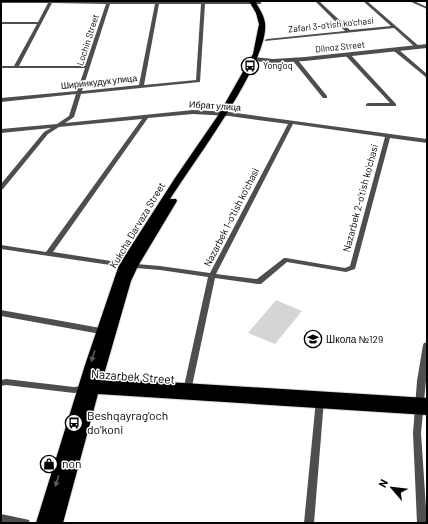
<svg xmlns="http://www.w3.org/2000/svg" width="428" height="524" font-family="Barlow,sans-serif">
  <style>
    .green { fill: #d5d5d5 }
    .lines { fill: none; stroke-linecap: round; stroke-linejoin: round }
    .primary-casing { stroke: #dbdbdb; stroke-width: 2 }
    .minor { fill: #4e4e4e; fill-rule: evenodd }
    .tertiary { fill: #4e4e4e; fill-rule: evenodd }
    .primary { fill: #000; fill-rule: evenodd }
    .oneway { fill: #595959 }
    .labels { text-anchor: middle; stroke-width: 3; stroke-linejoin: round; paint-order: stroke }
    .far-street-label { font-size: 9px; fill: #000; stroke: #fff }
    .far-poi-label { font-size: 9px; fill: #000; stroke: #fff; text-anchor: start }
    .street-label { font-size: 10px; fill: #000; stroke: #fff }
    .poi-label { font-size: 10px; fill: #000; stroke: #fff; text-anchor: start }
    .near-street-label { font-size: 12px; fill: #000; stroke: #fff }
    .near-poi-label { font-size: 12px; fill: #000; stroke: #fff; text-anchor: start }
  </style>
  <rect width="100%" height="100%" fill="#fff"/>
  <path class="green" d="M 276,300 L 302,311 L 275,344 L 248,333 Z"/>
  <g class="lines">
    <defs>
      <path id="primary" d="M 249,1 L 255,1 C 259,8 264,15 265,23 C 270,61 192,164 170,199 L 176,199 L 177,201 L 138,266 L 131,281 L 103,378 L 427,398 L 427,415 L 98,394 L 63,523 L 36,523 L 85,365 L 119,265 L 175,178 L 219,114 L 253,54 L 259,24 L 256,13 Z"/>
    </defs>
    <use href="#primary" class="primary-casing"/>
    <g class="minor">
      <path d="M 1,1 L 260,2 L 262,3 L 260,4 L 205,4 L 200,82 L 81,94 L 74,117 L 65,123 L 193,110 L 229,112 L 427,139 L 427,143 L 390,138 L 355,269 L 346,272 L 287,262 L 261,284 L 258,284 L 215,278 L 191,391 L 190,393 L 187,394 L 184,393 L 183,391 L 208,277 L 160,270 L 124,267 L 1,249 L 1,245 L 46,252 L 142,119 L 59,127 L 48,134 L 3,189 L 1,190 L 1,184 L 44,132 L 51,128 L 1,133 L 1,129 L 57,124 L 69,116 L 76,94 L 1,102 L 1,98 L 77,91 L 85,68 L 1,68 L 1,66 L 14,66 L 37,24 L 1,24 L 1,22 L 38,22 L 48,3 L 1,3 ZM 52,3 L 106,4 L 85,66 L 19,66 ZM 110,4 L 155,4 L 139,85 L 82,91 ZM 159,4 L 201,4 L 196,80 L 144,85 ZM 193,114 L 229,116 L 288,124 L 210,273 L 160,266 L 124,263 L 53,252 L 148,118 ZM 293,124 L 385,137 L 350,266 L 345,268 L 286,258 L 284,258 L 257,279 L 216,274 Z"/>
      <path d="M 315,1 L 319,1 L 350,30 L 391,26 L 363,1 L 367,1 L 420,47 L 416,48 L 394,28 L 265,41 L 265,40 L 267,39 L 345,31 Z"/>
      <path d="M 409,1 L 414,1 L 427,7 L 427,9 Z"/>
      <path d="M 394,49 L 398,49 L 427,74 L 427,78 L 394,51 Z"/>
      <path d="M 345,53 L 349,53 L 396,104 L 396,106 L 366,106 L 366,104 L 368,103 L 390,103 L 345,55 Z"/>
      <path d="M 293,59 L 297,59 L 327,96 L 327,98 L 323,98 L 293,61 Z"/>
      <path d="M 1,310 L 106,329 L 109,330 L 110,332 L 109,334 L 106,335 L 1,316 Z"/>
      <path d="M 427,342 L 427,370 L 421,433 L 427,523 L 417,523 L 413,433 L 417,381 L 423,345 L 424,343 Z"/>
      <path d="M 6,379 L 74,387 L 84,386 L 87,387 L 88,389 L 87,391 L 74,393 L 6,385 L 1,386 L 1,380 Z"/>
      <path d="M 320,397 L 323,398 L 324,400 L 314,523 L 304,523 L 316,400 L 317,398 Z"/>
      <path d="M 1,514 L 25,519 L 29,520 L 30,523 L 1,522 Z"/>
    </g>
    <path class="tertiary" d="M 427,44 L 427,48 L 305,61 L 273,63 L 254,61 L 251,59 L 254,57 L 273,59 L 305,57 Z"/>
    <use href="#primary" class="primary"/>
  </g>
  <defs><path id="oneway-solid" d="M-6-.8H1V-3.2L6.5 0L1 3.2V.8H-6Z"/></defs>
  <g class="oneway">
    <use href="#oneway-solid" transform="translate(93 356) rotate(108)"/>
    <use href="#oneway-solid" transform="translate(57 481) rotate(107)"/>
  </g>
  <defs>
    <symbol id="bus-ring" viewBox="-11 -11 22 22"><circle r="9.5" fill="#fff" stroke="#000" stroke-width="1.5"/><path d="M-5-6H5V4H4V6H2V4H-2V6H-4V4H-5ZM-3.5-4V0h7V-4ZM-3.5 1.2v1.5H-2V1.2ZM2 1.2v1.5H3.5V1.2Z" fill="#000"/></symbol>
    <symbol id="school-ring" viewBox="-11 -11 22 22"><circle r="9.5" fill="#fff" stroke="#000" stroke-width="1.5"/><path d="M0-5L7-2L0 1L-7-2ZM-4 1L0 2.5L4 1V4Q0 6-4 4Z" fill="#000"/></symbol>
    <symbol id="shop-ring" viewBox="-11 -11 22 22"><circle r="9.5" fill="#fff" stroke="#000" stroke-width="1.5"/><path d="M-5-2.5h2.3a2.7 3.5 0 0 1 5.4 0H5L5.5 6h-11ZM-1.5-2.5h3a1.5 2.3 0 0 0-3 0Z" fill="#000"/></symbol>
  </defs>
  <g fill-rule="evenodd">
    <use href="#bus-ring" x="240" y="56" width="20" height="20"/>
    <use href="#school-ring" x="303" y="329" width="20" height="20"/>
    <use href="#bus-ring" x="64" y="413" width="20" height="20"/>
    <use href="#shop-ring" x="39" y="454" width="20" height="20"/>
  </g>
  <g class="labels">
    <g class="far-street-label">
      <text transform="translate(331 25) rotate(-6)" y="3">Zafari 3-o'tish ko'chasi</text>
      <text transform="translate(88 40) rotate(-72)" y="3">Lochin Street</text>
      <text transform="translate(340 47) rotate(-6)" y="3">Dilnoz Street</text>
      <text transform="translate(99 82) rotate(-6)" y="3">Ширинкудук улица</text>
      <text transform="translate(215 106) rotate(4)" y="3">Ибрат улица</text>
    </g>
    <g class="far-poi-label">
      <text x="263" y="69">Yong'oq</text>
    </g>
    <g class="street-label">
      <text transform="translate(360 198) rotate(-75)" y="4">Nazarbek 2-o'tish ko'chasi</text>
      <text transform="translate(231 217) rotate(-63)" y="4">Nazarbek 1-o'tish ko'chasi</text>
      <text transform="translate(137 225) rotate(-59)" y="4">Kukcha Darvaza Street</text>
    </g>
    <g class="poi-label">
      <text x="326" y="343">Школа №129</text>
    </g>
    <g class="near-street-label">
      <text transform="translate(133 377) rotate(4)" y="4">Nazarbek Street</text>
    </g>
    <g class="near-poi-label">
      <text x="87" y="420">Beshqayrag'och<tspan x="87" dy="14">do'koni</tspan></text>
      <text x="62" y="468">non</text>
    </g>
  </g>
  <rect width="428" height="524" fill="none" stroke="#000000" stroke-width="4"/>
  <g transform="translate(392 488) rotate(298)" stroke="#ffffff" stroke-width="3" paint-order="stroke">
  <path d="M0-3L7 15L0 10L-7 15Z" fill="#000000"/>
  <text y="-6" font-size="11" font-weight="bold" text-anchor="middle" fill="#000000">N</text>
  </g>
</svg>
